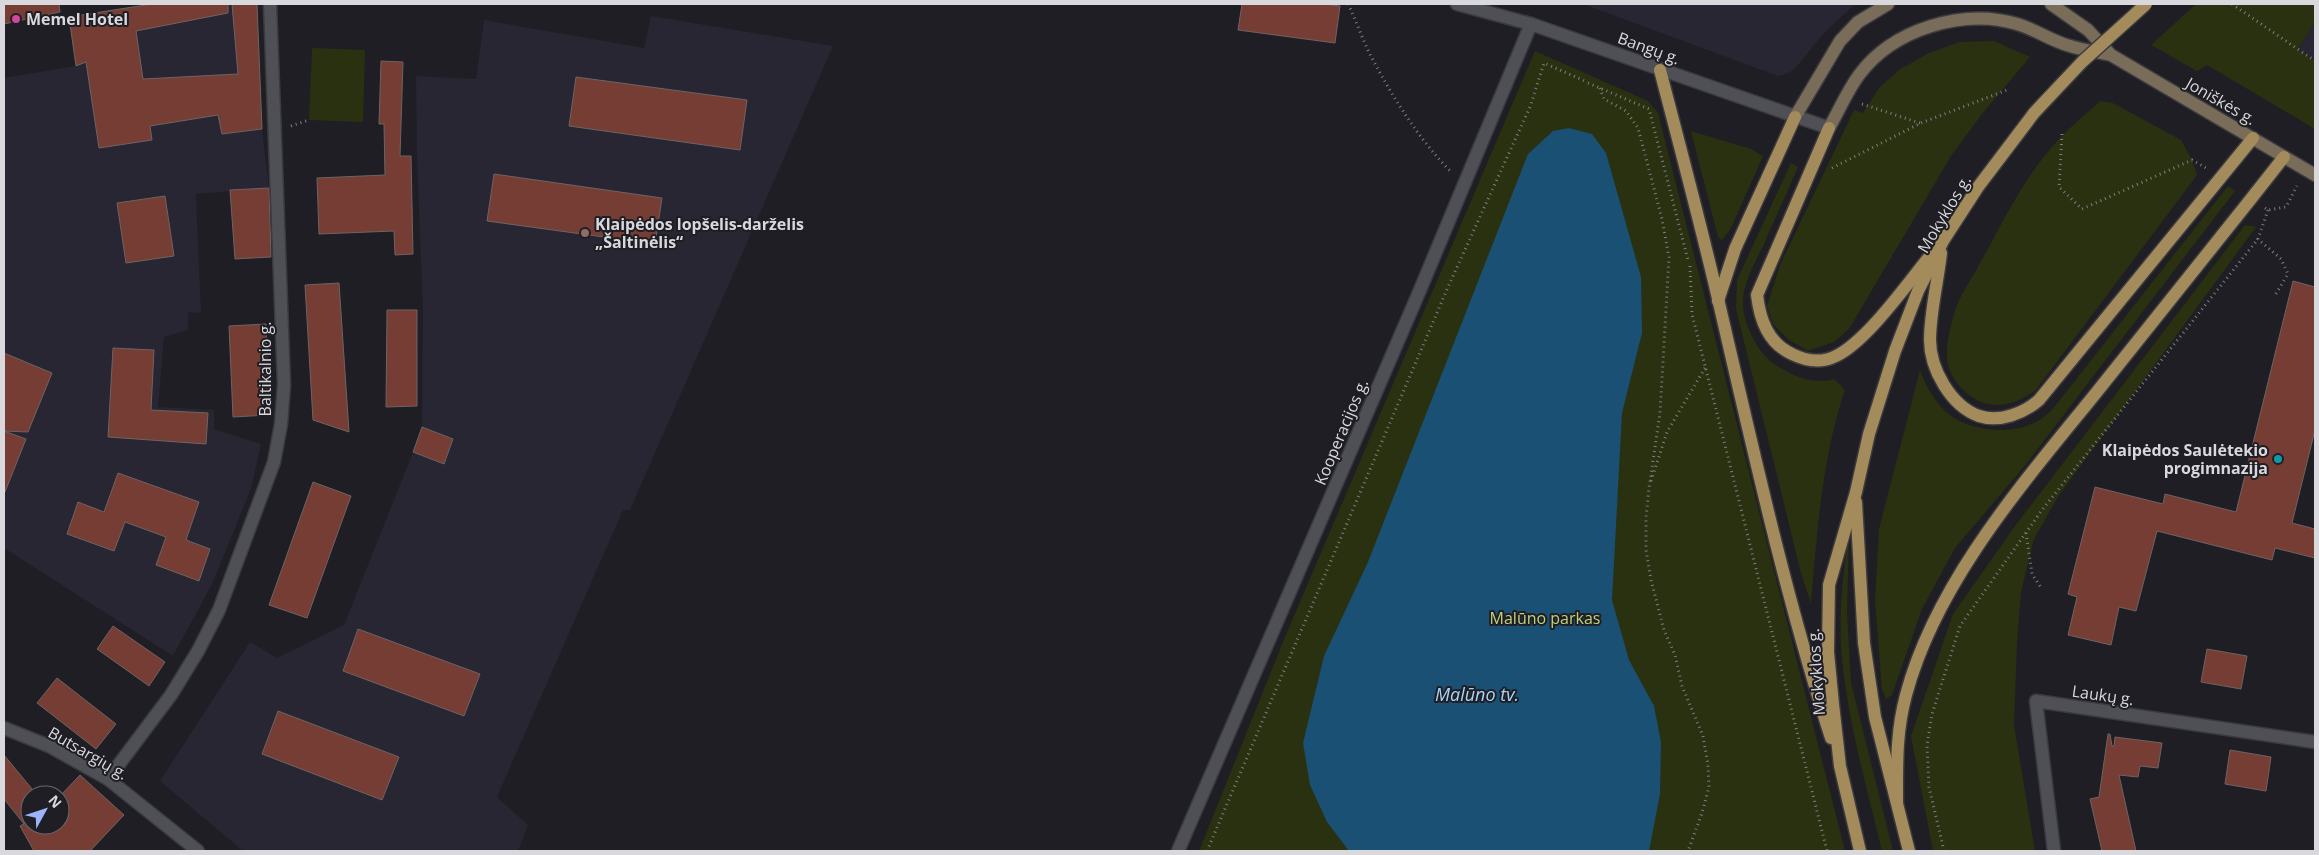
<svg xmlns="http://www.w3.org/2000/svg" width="2319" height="855" font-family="'Open Sans',sans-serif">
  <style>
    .built { fill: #272632 }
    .green { fill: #2a3110 }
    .water { fill: #195073 }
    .building { fill: #763d35; stroke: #6d6463 }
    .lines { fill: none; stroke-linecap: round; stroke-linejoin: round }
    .minor-casing { stroke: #3b3a3f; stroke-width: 15 }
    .secondary-casing { stroke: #3b3a3f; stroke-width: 15 }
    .primary-casing { stroke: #3b3a3f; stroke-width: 15 }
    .path { stroke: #7f7e83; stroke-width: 3; stroke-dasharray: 1 4; stroke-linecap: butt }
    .minor { stroke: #4f4f56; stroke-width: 12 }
    .secondary { stroke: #796d59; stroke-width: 12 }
    .primary { stroke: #a48b5b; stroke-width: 12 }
    .primary-bridge-casing { stroke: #3b3a3f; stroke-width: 15; stroke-linecap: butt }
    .primary-bridge { stroke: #a48b5b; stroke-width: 12 }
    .hotel-dot { fill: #d1479c; stroke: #1f1e24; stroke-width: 2 }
    .education-dot { fill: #8d6e63; stroke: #1f1e24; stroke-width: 2 }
    .culture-dot { fill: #0f9aa8; stroke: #1f1e24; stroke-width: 2 }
    .labels { text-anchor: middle; stroke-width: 4; stroke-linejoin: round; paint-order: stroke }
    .poi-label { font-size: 16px; font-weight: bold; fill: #d9d8dd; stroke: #1f1e24; text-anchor: start }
    .street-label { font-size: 16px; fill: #d9d8dd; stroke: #1f1e24 }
    .park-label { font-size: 16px; fill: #bfd27d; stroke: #1f1e24 }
    .water-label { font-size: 18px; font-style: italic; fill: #a8d5f7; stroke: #1f1e24 }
  </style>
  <rect width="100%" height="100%" fill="#1f1e24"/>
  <g class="built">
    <path d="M 152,4 L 257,4 L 262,129 L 269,188 L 196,194 L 201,313 L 188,312 L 188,330 L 164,337 L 158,407 L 214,410 L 214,429 L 261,444 L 251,489 L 213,582 L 173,656 L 4,548 L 4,78 L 76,66 L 69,17 Z"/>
    <path d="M 1583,4 L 1855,4 L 1824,33 L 1798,65 L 1789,73 L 1778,76 Z"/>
    <path d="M 651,16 L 833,46 L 630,510 L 623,510 L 497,797 L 528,825 L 518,851 L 243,851 L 160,781 L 250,642 L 277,658 L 344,625 L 413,452 L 443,464 L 453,440 L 422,427 L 423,310 L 417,157 L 416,76 L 476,79 L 484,20 L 644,48 Z"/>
    <path d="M 2315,22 L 2315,61 L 2298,49 Z"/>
  </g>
  <g class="green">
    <path d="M 2196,4 L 2315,4 L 2315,22 L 2298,49 L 2315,61 L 2315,129 L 2207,65 L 2197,71 L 2151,45 Z"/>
    <path d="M 1994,41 L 2030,57 L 1982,114 L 1951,156 L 1849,329 L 1834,342 L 1808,351 L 1789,340 L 1773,324 L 1767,306 L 1780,265 L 1854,110 L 1863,113 L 1879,88 L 1899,70 L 1927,54 L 1959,42 Z"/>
    <path d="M 312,48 L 365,50 L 363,122 L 309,120 Z"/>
    <path d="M 1535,51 L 1648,101 L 1658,113 L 1845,851 L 1199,851 L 1285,637 Z"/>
    <path d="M 2100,101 L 2113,103 L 2181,140 L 2192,160 L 2197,175 L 2035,391 C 2016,403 1997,411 1975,399 C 1962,391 1951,379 1948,364 C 1944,348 1951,324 1956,308 C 1961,293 1972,279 1979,265 C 2001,225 2021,183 2051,148 C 2065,131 2084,116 2100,101 Z"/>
    <path d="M 1691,131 L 1751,149 L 1763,156 L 1731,228 L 1722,240 L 1718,237 Z"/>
    <path d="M 1791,163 L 1798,167 C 1787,193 1775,218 1764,244 C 1756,260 1746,278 1743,297 C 1741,320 1757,354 1777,366 C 1795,377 1814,385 1834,379 L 1845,390 C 1822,458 1817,532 1811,604 L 1801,573 L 1736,309 L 1737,280 Z"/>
    <path d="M 2228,186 L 2235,191 L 2023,468 L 1955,548 L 1922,609 L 1892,695 L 1886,699 L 1882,690 L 1875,601 L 1879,529 L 1920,370 C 1926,385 1932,397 1943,409 C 1963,431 2010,436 2036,422 C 2042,419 2047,414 2052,410 Z"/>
    <path d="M 2245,225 L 2256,227 L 2059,495 L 2034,539 L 2021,592 L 2017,643 L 2014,725 L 2035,851 L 1933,851 L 1911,736 L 1953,614 L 2015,526 Z"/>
    <path d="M 1849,533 L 1847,612 L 1851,683 L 1893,851 L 1882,851 C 1867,788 1848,723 1842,658 C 1838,616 1843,573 1849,533 Z"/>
  </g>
  <path class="water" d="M 1569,128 L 1592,134 L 1606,153 L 1641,277 L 1642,333 L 1622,413 L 1612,600 L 1629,660 L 1654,706 L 1661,742 L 1660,794 L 1649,851 L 1349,851 L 1327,822 L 1310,785 L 1303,743 L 1324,656 L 1368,562 L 1528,154 L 1553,131 Z"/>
  <g class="building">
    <path d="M 4,4 L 59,4 L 60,12 L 4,24 Z"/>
    <path d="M 152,4 L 228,4 L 228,13 L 136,31 L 143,79 L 238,74 L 232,4 L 257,4 L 262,129 L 222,134 L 218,115 L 150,126 L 152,140 L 99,148 L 86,62 L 76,66 L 69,17 Z"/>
    <path d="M 1242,4 L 1324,4 L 1340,6 L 1335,43 L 1238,30 Z"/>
    <path d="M 381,61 L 403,62 L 400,156 L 411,156 L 413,254 L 395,255 L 394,231 L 319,234 L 317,178 L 385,175 L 384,124 L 379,124 Z"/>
    <path d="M 576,77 L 747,100 L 740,150 L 569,126 Z"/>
    <path d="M 494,174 L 662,198 L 655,244 L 487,221 Z"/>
    <path d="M 269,188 L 271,257 L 235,259 L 230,190 Z"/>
    <path d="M 165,196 L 174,256 L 126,263 L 117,203 Z"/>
    <path d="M 2293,281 L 2315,287 L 2315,430 L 2292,523 L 2315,529 L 2315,558 L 2275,548 L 2272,560 L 2157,531 L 2136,611 L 2119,607 L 2111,645 L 2068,635 L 2077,597 L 2068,594 L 2095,487 L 2163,504 L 2165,494 L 2236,512 Z"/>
    <path d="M 339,283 L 349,432 L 313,420 L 305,285 Z"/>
    <path d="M 387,310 L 417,310 L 417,406 L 386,407 Z"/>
    <path d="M 266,324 L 269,415 L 233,417 L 229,326 Z"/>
    <path d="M 113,348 L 154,350 L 151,410 L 208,413 L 206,444 L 108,437 Z"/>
    <path d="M 4,353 L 52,373 L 28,432 L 4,431 Z"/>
    <path d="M 422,427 L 453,439 L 444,464 L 413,452 Z"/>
    <path d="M 4,431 L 26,439 L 5,492 L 4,491 Z"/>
    <path d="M 118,473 L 199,502 L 186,540 L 210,549 L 199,581 L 156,565 L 166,537 L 125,522 L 114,551 L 67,534 L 78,502 L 104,512 Z"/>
    <path d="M 313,482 L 351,496 L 307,618 L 269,605 Z"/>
    <path d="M 113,626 L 165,662 L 149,686 L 97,649 Z"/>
    <path d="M 358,629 L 480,674 L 464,716 L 343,671 Z"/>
    <path d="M 2207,649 L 2247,656 L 2241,689 L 2201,682 Z"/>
    <path d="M 57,678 L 116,724 L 96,749 L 37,703 Z"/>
    <path d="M 278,711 L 399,757 L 382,800 L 262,754 Z"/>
    <path d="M 2108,734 L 2110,734 L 2112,746 L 2114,746 L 2115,737 L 2162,743 L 2158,768 L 2140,766 L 2138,777 L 2119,775 L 2136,851 L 2102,851 L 2090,799 L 2099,797 Z"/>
    <path d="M 2230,750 L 2271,757 L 2266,791 L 2225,784 Z"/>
    <path d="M 4,755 L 37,795 L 30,795 L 30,825 L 60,825 L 60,796 L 80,775 L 124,815 L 90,851 L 34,851 L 20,826 L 24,824 L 4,799 Z"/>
  </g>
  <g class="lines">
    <defs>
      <g id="minor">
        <path d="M 1457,4 L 1531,24 L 1829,128"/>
        <path d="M 4,728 L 49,746 L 108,779 L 198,851"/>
        <path d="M 108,779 L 171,695 L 198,651 L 219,610 L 274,462 L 281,424 L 284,385 L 270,4"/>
        <path d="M 1178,851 L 1420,290 L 1531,24"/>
        <path d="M 2054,851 L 2036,701 L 2315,742"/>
      </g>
      <g id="secondary">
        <path d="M 2051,4 L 2088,30 L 2111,55 L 2315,175"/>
        <path d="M 1795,117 L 1840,41 L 1858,22 L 1888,4"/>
        <path d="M 1829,128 C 1839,111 1847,91 1859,75 C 1893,29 1963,8 2017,24 C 2035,29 2051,41 2070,46 C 2083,50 2097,52 2111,55"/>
      </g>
      <g id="primary">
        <path d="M 1660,70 C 1680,147 1701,225 1719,303 C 1753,449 1785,595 1831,738"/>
        <path d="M 1829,128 L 1757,295 C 1760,320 1768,343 1792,354 C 1806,361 1822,363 1836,356 C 1867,341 1907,284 1930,256"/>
        <path d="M 1941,253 C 1938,281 1930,312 1930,340 C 1930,369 1951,406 1979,416 C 2000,423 2024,413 2039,400 L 2253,138"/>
        <path d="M 1718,301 L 1735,249 L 1795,117"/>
        <path d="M 1856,502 L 1864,643 L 1875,717 L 1909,851"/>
        <path d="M 1897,802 C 1897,764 1896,732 1906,695 C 1936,582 2024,482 2096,393 C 2159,314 2222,236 2284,157"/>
        <path d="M 1860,851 L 1840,766 L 1833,704 L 1828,652 L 1829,585 L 1856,492 L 1869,434 L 1895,351 L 1918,291 L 1943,241 L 1978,187 L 2034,113"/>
      </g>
    </defs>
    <use href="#minor" class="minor-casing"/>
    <use href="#secondary" class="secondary-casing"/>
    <use href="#primary" class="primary-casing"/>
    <g class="path">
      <path d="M 1348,4 C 1357,22 1363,42 1373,60 C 1395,101 1419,139 1451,172"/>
      <path d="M 2232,4 L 2315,61"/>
      <path d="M 1588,83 L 1649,109 L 1688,260"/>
      <path d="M 1600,88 L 1604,99 L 1626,111 L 1638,128 L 1662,219 L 1669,257 L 1660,413 L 1649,488 L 1646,518 L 1646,550 L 1651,580 L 1664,630 L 1675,655 L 1682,686 L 1703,736 L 1708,765 L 1709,787 L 1702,813 L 1688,851"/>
      <path d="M 1862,104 L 1920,123"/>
      <path d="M 291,126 L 309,120"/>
      <path d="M 2062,134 L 2059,187 L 2082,209 L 2192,160 L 2206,168"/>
      <path d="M 1832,168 L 1921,123 L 2007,90"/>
      <path d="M 2265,208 L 2268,210 L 2286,207 L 2297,186"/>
      <path d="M 2268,210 L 2258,239 L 2281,259 L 2288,274 L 2274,297"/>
      <path d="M 1690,266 L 1692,314 L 1827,851"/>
      <path d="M 1651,481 L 1667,432 L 1705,368"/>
      <path d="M 2026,533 L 2032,574 L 2042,589"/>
      <path d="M 1207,851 L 1448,287 L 1530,107 L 1544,63 L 1587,82"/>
      <path d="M 1944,851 L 1929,787 L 1927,745 L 1932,714 L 1960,626 L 2042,510 L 2258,239"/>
    </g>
    <use href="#minor" class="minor"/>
    <use href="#secondary" class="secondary"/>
    <use href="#primary" class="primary"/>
    <defs>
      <path id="primary-bridge" d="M 2034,113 L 2082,62 L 2146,4"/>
    </defs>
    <use href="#primary-bridge" class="primary-bridge-casing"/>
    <use href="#primary-bridge" class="primary-bridge"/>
  </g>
  <circle class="hotel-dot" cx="16" cy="19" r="5"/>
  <circle class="education-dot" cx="585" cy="233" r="5"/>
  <circle class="culture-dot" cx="2278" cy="459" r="5"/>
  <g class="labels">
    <g class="poi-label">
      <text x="26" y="25">Memel Hotel</text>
      <text x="595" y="230">Klaipėdos lopšelis-darželis<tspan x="595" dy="18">„Šaltinėlis“</tspan></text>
      <text x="2268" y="456" text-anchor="end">Klaipėdos Saulėtekio<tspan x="2268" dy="18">progimnazija</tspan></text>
    </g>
    <g class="street-label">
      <text transform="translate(1649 48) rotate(20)" y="6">Bangų g.</text>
      <text transform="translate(2221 101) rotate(30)" y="6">Joniškės g.</text>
      <text transform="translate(1944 214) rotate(-59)" y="6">Mokyklos g.</text>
      <text transform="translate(265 369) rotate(-90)" y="6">Baltikalnio g.</text>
      <text transform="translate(1341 432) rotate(-67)" y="6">Kooperacijos g.</text>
      <text transform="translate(1816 672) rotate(-94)" y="6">Mokyklos g.</text>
      <text transform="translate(2103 695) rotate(8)" y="6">Laukų g.</text>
      <text transform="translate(88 753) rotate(30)" y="6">Butsargių g.</text>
    </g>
    <g class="park-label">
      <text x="1545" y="624">Malūno parkas</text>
    </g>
    <g class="water-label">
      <text x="1477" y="701">Malūno tv.</text>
    </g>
  </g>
  <rect width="2319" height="855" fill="none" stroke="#d9d8dd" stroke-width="10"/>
  <g transform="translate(45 810) rotate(50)"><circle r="24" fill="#1f1e24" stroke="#69686e"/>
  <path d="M0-4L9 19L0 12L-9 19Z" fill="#9cb4fd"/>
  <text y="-8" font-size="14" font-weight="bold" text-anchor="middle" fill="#d9d8dd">N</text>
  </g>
</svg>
